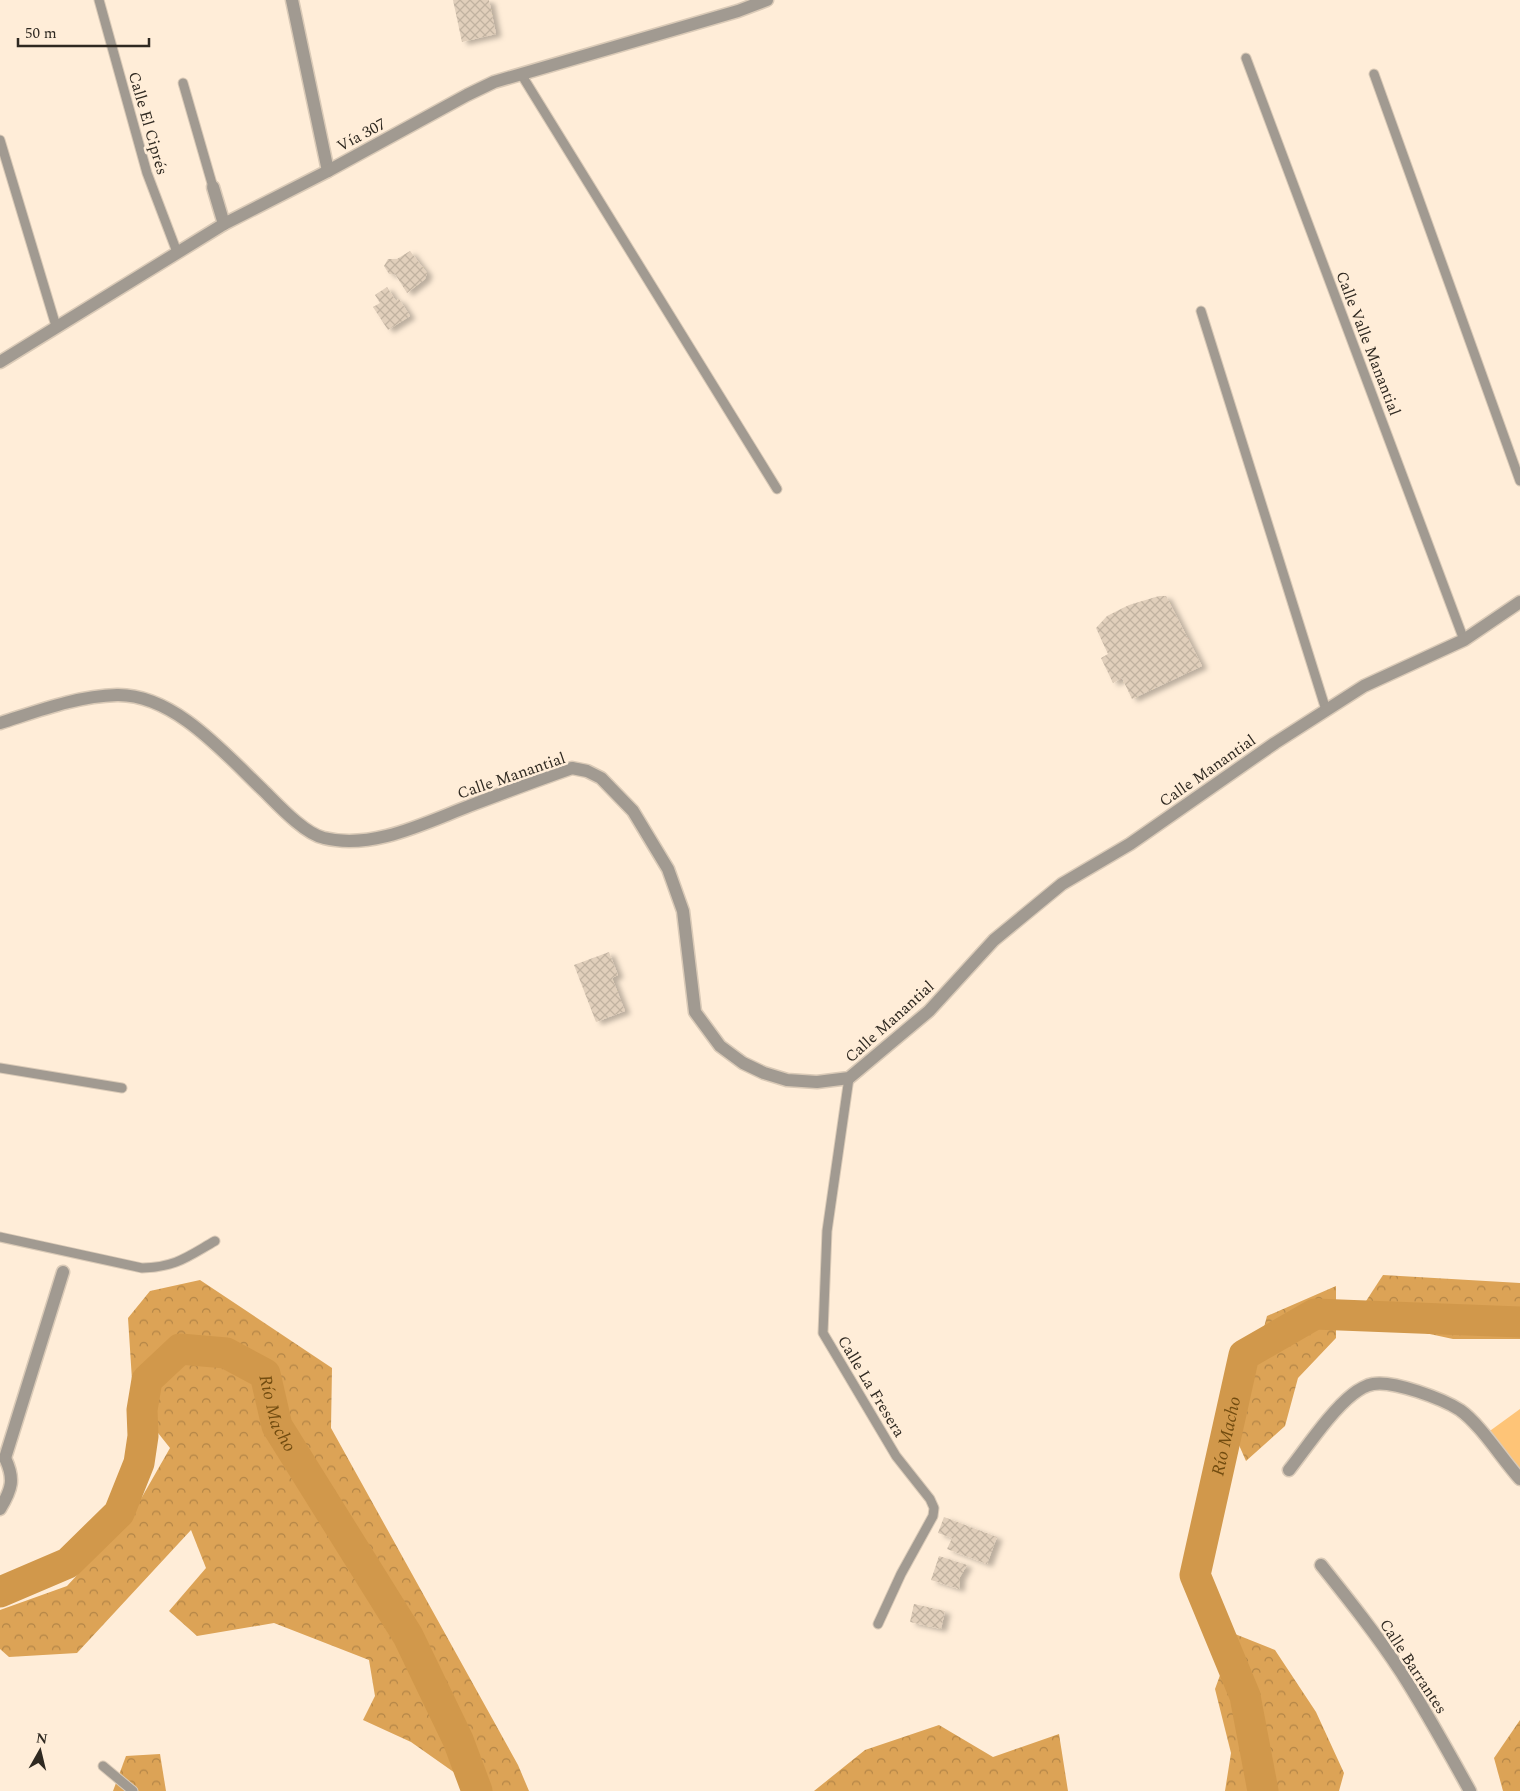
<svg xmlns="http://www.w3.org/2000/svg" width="1520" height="1791" font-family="Spectral,serif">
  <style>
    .forest { fill: url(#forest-crowns) }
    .garden { fill: #fec477 }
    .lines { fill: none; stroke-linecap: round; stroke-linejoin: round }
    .river { stroke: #d1984b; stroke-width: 31 }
    .building { fill: url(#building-cross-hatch); filter: url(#shadow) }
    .service-casing { stroke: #dacab7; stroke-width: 11 }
    .minor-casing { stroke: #dacab7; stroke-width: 15 }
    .tertiary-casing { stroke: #dacab7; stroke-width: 15 }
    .service { stroke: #a19a91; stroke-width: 9 }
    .minor { stroke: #a19a91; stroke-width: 12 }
    .tertiary { stroke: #a19a91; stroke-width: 12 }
    .labels { text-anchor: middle; stroke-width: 5; stroke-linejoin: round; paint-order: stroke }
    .street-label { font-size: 16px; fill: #2f2921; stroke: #ffedd8 }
    .water-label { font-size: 18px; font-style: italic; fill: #724c10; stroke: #ffedd8 }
  </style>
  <defs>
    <pattern id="forest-crowns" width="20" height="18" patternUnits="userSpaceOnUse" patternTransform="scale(1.25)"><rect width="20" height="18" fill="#dca356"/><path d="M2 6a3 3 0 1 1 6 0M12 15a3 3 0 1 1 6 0" fill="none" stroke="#b38547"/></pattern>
    <pattern id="building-cross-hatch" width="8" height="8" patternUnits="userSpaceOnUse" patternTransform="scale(1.25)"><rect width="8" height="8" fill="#e1cfbb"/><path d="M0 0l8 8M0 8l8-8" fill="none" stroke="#c1b2a0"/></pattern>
    <filter id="shadow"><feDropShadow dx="5.5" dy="3" stdDeviation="2.5" flood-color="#0004"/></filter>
  </defs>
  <rect width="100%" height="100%" fill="#ffedd8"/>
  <g class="forest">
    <path d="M 1383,1275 L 1520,1283 L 1520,1339 L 1453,1339 L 1355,1318 Z"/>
    <path d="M 200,1280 L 332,1368 L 331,1428 L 518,1765 L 529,1791 L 463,1791 L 455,1773 L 411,1742 L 363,1720 L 375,1696 L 369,1660 L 274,1623 L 197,1636 L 169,1611 L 206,1568 L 191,1530 L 77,1653 L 9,1657 L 0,1649 L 0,1610 L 67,1586 L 130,1518 L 170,1448 L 143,1414 L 132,1380 L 128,1318 L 150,1291 Z"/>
    <path d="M 1336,1286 L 1336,1338 L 1298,1378 L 1285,1426 L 1246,1461 L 1235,1436 L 1267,1316 Z"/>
    <path d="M 1235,1634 L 1275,1650 L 1316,1712 L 1344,1773 L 1339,1791 L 1225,1791 L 1231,1753 L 1215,1689 Z"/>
    <path d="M 1520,1720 L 1520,1791 L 1503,1791 L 1494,1758 Z"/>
    <path d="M 939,1725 L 993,1757 L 1059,1734 L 1068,1791 L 814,1791 L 865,1750 Z"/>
    <path d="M 160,1754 L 166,1791 L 113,1791 L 126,1756 Z"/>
  </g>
  <path class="garden" d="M 1520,1409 L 1520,1477 L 1487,1433 Z"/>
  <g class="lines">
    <g class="river">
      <path id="s1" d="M 0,1592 L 68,1563 L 119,1513 L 139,1463 L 143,1436 L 142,1410 L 147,1380 L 180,1349 L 226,1353 L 265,1374 L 277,1426 L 408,1636 L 458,1740 L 477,1791"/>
      <path id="s2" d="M 1263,1791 L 1245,1696 L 1195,1575 L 1244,1355 L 1315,1314 L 1520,1322"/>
    </g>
  </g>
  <g class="building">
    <path d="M 453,0 L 489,0 L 496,34 L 462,42 Z"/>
    <path d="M 410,251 L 427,273 L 425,279 L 407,293 L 395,274 L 389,274 L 384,266 L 388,259 L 397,259 Z"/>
    <path d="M 387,287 L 396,301 L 399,299 L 410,316 L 388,330 L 373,307 L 380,303 L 375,295 Z"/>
    <path d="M 1159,596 L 1166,596 L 1202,666 L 1132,699 L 1122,678 L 1113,683 L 1101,658 L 1108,654 L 1096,628 L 1107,616 L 1129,605 Z"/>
    <path d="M 609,952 L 618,975 L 612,978 L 625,1011 L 596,1022 L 574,965 Z"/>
    <path d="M 944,1517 L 997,1537 L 987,1564 L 947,1549 L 952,1538 L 938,1533 Z"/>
    <path d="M 939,1556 L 967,1565 L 960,1577 L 959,1589 L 931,1580 Z"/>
    <path d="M 914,1604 L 945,1611 L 941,1629 L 910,1622 Z"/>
  </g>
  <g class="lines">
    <defs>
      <g id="service">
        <path d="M 99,0 L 147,173 L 177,252"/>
        <path d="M 1246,58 L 1464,640"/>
        <path d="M 521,74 L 777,489"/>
        <path d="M 1374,74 L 1520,481"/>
        <path d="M 183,83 L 213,187"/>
        <path d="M 0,140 L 56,326"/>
        <path d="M 1201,311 L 1326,710"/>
        <path d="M 0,1068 L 122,1088"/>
        <path d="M 849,1078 L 827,1231 L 823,1333 L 896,1456 L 930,1499 L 934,1508 L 933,1516 L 901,1574 L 878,1624"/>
        <path d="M 0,1237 L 142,1268 C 176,1267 187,1257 215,1241"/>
        <path d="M 103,1766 L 133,1791"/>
      </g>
      <g id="minor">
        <path d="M 292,0 L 328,171"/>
        <path d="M 213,187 L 224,224"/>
        <path d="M 0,723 C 38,711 77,696 117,695 C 175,694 226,755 265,792 C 279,806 305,834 324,838 C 372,850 425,823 469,806 C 503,793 538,780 572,768 L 587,771 L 601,778 L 633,811 L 668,869 L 683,911 L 695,1012 L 720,1046 L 743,1063 L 764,1073 L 787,1080 L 817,1082 L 849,1078 L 929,1011 L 994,940 L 1062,884 L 1130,844 L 1275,743 L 1364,686 L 1464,640 L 1520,602"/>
        <path d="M 5,1458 L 63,1272"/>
        <path d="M 1289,1470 C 1307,1447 1331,1411 1353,1394 C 1358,1390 1367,1385 1373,1384 C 1393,1380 1443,1399 1460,1410 C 1480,1424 1502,1459 1520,1479"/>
        <path d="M 0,1509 C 12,1489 15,1479 5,1458"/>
        <path d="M 1321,1565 C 1349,1600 1377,1635 1401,1672 C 1426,1711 1448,1751 1470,1791"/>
      </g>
      <path id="tertiary" d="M 0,362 L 224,224 L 328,171 L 467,95 L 494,82 L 738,11 L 767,0"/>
    </defs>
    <use href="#service" class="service-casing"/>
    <use href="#minor" class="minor-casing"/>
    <use href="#tertiary" class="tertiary-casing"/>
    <use href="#service" class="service"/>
    <use href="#minor" class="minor"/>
    <use href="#tertiary" class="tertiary"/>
  </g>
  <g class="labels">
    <g class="street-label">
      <text transform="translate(149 123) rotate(74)" y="6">Calle El Ciprés</text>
      <text transform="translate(361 134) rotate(-28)" y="6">Vía 307</text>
      <text transform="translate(1369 343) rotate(69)" y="6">Calle Valle Manantial</text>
      <text transform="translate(1207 770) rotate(-35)" y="6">Calle Manantial</text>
      <text transform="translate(511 775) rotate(-19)" y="6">Calle Manantial</text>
      <text transform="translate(889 1021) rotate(-42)" y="6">Calle Manantial</text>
      <text transform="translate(872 1386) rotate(59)" y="6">Calle La Fresera</text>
      <text transform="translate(1414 1666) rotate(57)" y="6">Calle Barrantes</text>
    </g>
    <g class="water-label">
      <text dy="6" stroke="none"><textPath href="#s1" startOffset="460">Río Macho</textPath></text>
      <text dy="6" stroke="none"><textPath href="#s2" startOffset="370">Río Macho</textPath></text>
    </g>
  </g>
  <g transform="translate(40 1751) rotate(8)" stroke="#ffedd8" stroke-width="4" paint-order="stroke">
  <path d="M0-4L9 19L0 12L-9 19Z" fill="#2f2921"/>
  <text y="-8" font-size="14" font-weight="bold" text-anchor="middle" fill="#2f2921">N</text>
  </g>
  <path d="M18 38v8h131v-8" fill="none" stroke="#2f2921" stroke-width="2.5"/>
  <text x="25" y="38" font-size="15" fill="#2f2921" stroke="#ffedd8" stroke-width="4" paint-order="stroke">50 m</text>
</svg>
